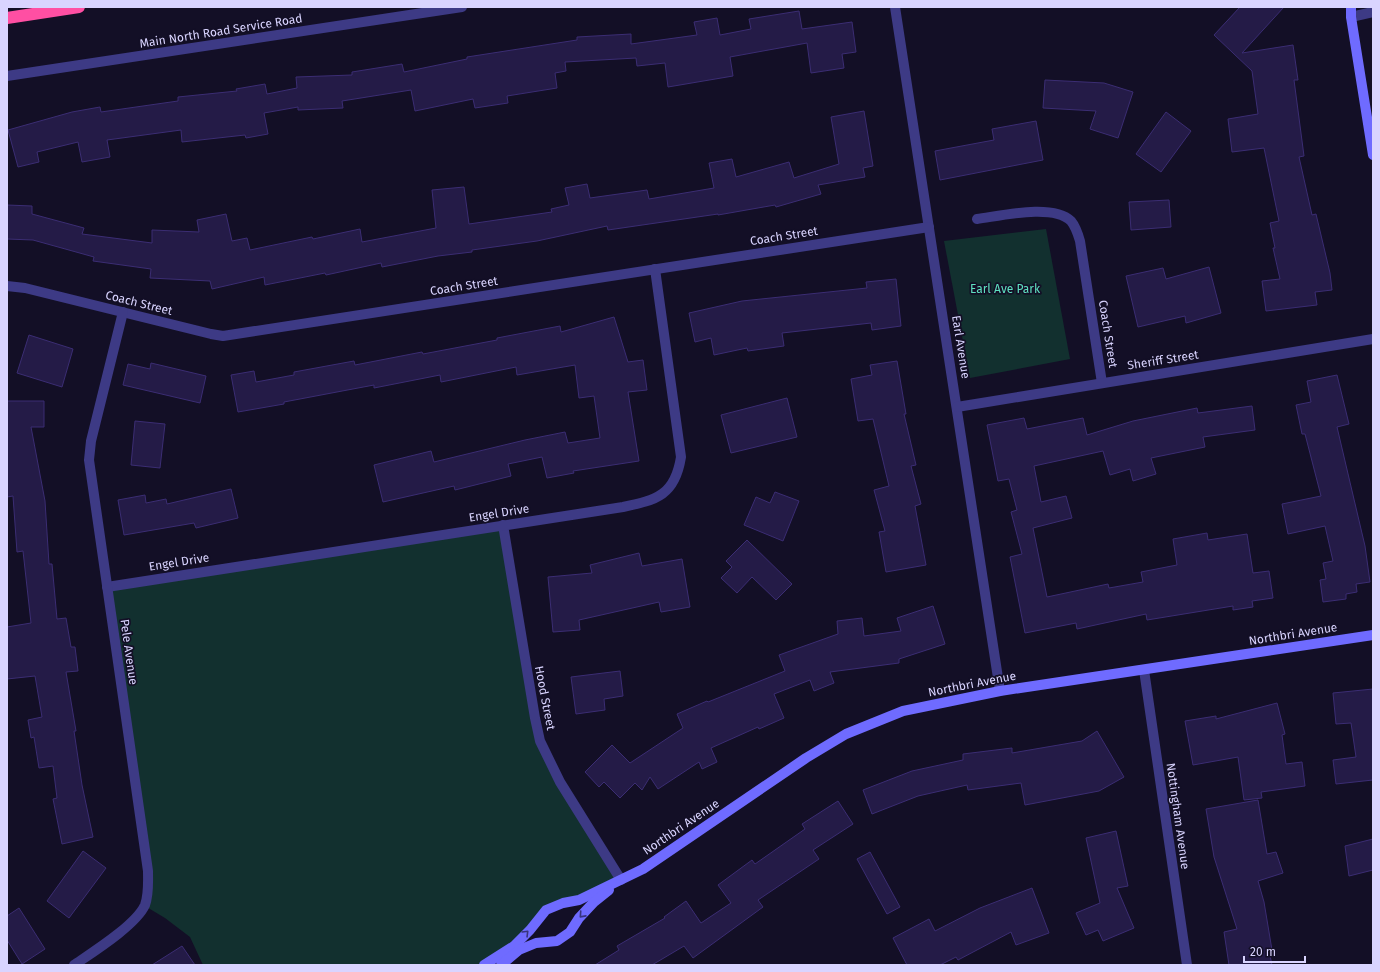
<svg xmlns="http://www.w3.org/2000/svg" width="1380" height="972" font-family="'Fira Sans',sans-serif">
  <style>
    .green { fill: #12302f }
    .building { fill: #241b47; stroke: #3b2d73 }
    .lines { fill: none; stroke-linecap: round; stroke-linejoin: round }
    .lane { stroke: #3d3a85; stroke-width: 10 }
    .street { stroke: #3d3a85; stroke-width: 10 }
    .secondary { stroke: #6f6bff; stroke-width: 10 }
    .highway { stroke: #ff4fa3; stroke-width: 12 }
    .oneway { stroke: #38347d }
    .labels { text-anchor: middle; stroke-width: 3.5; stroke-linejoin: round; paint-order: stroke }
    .street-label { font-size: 12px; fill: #d9d4ff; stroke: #130f26 }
    .park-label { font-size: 12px; fill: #5fe0c0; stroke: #130f26 }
  </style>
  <rect width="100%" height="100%" fill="#130f26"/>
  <g class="green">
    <path d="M 1046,229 L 1070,359 L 970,378 L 944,241 Z"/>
    <path d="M 503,525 L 540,741 L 621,880 L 546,910 L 530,930 L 484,965 L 203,965 L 190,937 L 165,918 L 145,906 L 147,897 L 107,587 Z"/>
  </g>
  <g class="building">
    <path d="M 1240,7 L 1284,7 L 1242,53 L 1293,45 L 1298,80 L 1294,80 L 1304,156 L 1299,157 L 1312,215 L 1316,214 L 1330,273 L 1332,290 L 1315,292 L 1317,305 L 1266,311 L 1262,281 L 1280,279 L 1273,248 L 1275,248 L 1270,223 L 1279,221 L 1264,148 L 1232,152 L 1228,119 L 1258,114 L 1252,71 L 1214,35 Z"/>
    <path d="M 799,11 L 802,29 L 852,22 L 856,52 L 842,54 L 844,68 L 811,73 L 807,43 L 730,57 L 733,76 L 668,87 L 665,63 L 637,66 L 636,58 L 565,62 L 566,71 L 555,73 L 557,88 L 507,96 L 508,103 L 475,108 L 473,99 L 415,111 L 411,90 L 342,101 L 343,108 L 298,110 L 298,107 L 264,113 L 268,134 L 246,138 L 245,135 L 182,142 L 181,130 L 107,140 L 110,157 L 82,162 L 78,142 L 37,152 L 39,162 L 18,167 L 8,130 L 72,112 L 100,107 L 101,112 L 178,101 L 178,97 L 237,91 L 236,89 L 265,84 L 267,94 L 297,88 L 296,77 L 352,75 L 352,72 L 402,64 L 404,72 L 467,59 L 467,57 L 577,40 L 577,37 L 631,34 L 631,44 L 697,35 L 694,22 L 717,18 L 720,35 L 751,29 L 749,19 Z"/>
    <path d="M 1045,80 L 1104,83 L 1133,92 L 1118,138 L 1090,129 L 1096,111 L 1043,108 Z"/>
    <path d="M 864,111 L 873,166 L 863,168 L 865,177 L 818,185 L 821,194 L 776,207 L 775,205 L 718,215 L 718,214 L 608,230 L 607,226 L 537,241 L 472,250 L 472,252 L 438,256 L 382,267 L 381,263 L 326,275 L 325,273 L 265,285 L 264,277 L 212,289 L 210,281 L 150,278 L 151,269 L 93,261 L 94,257 L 33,240 L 7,239 L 7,205 L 32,206 L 32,214 L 84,228 L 82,234 L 152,243 L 152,230 L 199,232 L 197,220 L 226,214 L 232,241 L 247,238 L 250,250 L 312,237 L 313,239 L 360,229 L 362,242 L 436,228 L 432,190 L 464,187 L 469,224 L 552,212 L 551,209 L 569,205 L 565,188 L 587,184 L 590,198 L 647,190 L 649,199 L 714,188 L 709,163 L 732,159 L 736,177 L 789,162 L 794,178 L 839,164 L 831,117 Z"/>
    <path d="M 1166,112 L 1191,131 L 1161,172 L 1136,154 Z"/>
    <path d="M 1036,121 L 1043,160 L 940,180 L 935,151 L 994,140 L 992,129 Z"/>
    <path d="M 1169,200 L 1171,227 L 1131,230 L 1129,202 Z"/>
    <path d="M 1209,267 L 1221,313 L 1186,323 L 1185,316 L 1138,327 L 1126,276 L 1163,268 L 1166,279 Z"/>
    <path d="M 896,279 L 901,326 L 872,330 L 871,323 L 782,333 L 784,346 L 748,351 L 747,348 L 714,355 L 711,338 L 695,342 L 689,313 L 742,301 L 867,288 L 866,282 Z"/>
    <path d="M 614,317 L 628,362 L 643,360 L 647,390 L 628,392 L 639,461 L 573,471 L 574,473 L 547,478 L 542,457 L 508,464 L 511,476 L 455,490 L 454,486 L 383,502 L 374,465 L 431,451 L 434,462 L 525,440 L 565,432 L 568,443 L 600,438 L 594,396 L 579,398 L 575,365 L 517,375 L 516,367 L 441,382 L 440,375 L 374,388 L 374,385 L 284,402 L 284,404 L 238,412 L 231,375 L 254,371 L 256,382 L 294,375 L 294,372 L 354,361 L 355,365 L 422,352 L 423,354 L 497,340 L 497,338 L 560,326 L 561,332 Z"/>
    <path d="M 29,335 L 73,349 L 62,387 L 17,373 Z"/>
    <path d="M 897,361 L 906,414 L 904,414 L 916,465 L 911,466 L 921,504 L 915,506 L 926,565 L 886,572 L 879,532 L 885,531 L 874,490 L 889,486 L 873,419 L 858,421 L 851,379 L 872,375 L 870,365 Z"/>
    <path d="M 151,363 L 206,376 L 200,403 L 123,385 L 128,364 L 150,369 Z"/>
    <path d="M 1337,375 L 1349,424 L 1337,427 L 1365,546 L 1370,582 L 1356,584 L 1357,592 L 1346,594 L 1346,599 L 1323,602 L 1320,580 L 1326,579 L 1323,563 L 1333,561 L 1325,526 L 1288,534 L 1282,504 L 1321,496 L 1305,434 L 1302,434 L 1296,405 L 1311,402 L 1307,381 Z"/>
    <path d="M 787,398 L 797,437 L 731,453 L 721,415 Z"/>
    <path d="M 7,401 L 44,401 L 44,427 L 31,427 L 45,501 L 49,564 L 52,564 L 57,619 L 66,618 L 71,647 L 75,647 L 78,671 L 66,672 L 76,731 L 74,731 L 82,785 L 93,837 L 62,844 L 53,799 L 57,798 L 53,766 L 39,768 L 34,737 L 31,738 L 28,720 L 42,717 L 35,676 L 7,679 L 7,627 L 31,623 L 23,551 L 17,552 L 13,496 L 7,497 Z"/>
    <path d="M 1252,406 L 1255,430 L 1203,437 L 1205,447 L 1151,458 L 1156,474 L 1133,481 L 1130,469 L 1110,475 L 1103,451 L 1034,466 L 1041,502 L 1066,496 L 1072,518 L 1033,528 L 1047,597 L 1108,584 L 1109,588 L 1143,582 L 1141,572 L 1177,565 L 1173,539 L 1207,533 L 1208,540 L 1247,534 L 1253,573 L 1269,571 L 1273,598 L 1252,601 L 1253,607 L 1233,610 L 1233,606 L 1147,620 L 1146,614 L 1077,629 L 1076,623 L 1025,633 L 1010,557 L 1022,554 L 1011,512 L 1017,510 L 1009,479 L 998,481 L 987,425 L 1024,418 L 1027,429 L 1083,418 L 1087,435 L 1133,421 L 1197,408 L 1198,413 Z"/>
    <path d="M 135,421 L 165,424 L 160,468 L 131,465 Z"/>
    <path d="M 231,489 L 238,518 L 196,528 L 194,523 L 124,535 L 118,500 L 145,495 L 146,503 L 166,499 L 167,504 Z"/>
    <path d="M 775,492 L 799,501 L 783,541 L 744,525 L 756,497 L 770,503 Z"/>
    <path d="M 747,540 L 792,584 L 776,600 L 752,577 L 737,593 L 721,578 L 732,567 L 726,561 Z"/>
    <path d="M 639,553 L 642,566 L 682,559 L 690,607 L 661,612 L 659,602 L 579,620 L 580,630 L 553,632 L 548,577 L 592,573 L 590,565 Z"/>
    <path d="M 933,606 L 945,644 L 899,659 L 899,663 L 830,672 L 834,683 L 814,691 L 810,680 L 774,694 L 784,718 L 759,729 L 758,727 L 711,748 L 717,762 L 702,769 L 699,762 L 658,789 L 650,777 L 642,790 L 635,783 L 620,798 L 604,782 L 599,787 L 585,772 L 612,745 L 630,763 L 683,728 L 677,714 L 707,701 L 708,702 L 785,671 L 779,655 L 838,634 L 837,621 L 862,618 L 864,636 L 901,631 L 897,618 Z"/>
    <path d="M 620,671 L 623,696 L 604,699 L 605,710 L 576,714 L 571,677 Z"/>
    <path d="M 1373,689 L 1373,780 L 1336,784 L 1333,760 L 1356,757 L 1351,723 L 1336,724 L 1333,693 Z"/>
    <path d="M 1277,703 L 1285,734 L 1282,735 L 1286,764 L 1302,762 L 1305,786 L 1261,792 L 1262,798 L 1244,800 L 1238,757 L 1193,765 L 1185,721 L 1216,716 L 1216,719 Z"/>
    <path d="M 1097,731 L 1124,777 L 1099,791 L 1025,805 L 1021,783 L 968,790 L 967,785 L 918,796 L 872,814 L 863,790 L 912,771 L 963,760 L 963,754 L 1012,748 L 1012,753 L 1082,741 Z"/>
    <path d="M 1258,800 L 1267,854 L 1276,852 L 1283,873 L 1258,881 L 1264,902 L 1272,950 L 1269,951 L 1272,965 L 1229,965 L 1224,932 L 1237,929 L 1214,857 L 1206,809 Z"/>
    <path d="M 838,801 L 853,824 L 813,850 L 819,859 L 758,900 L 763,907 L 693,958 L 684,946 L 652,965 L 595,965 L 619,950 L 617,946 L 665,918 L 664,917 L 686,901 L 701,923 L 731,903 L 718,885 L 752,860 L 755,864 L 805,829 L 802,824 Z"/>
    <path d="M 1116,831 L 1128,886 L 1117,888 L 1134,928 L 1103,941 L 1098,930 L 1086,935 L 1076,913 L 1100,903 L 1086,838 Z"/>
    <path d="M 1373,839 L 1373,870 L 1349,876 L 1345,846 Z"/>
    <path d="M 83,851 L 106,868 L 69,918 L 47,901 Z"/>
    <path d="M 870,852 L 900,907 L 887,914 L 857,859 Z"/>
    <path d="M 1032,888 L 1049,933 L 1016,945 L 1011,932 L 958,960 L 956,957 L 940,965 L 907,965 L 893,938 L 929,919 L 935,931 L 980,908 Z"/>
    <path d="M 19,908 L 45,949 L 22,964 L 7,940 L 7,916 Z"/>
    <path d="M 182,946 L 195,965 L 152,965 Z"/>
  </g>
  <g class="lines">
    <g class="lane">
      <path d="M 1351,17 L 1373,12"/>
      <path d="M 7,76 L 462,7"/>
    </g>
    <g class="street">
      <path d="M 895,7 L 1000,691"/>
      <path d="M 977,219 C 1000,216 1053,203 1071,221 C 1076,227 1078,234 1080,241 L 1102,383"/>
      <path d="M 7,286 L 25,288 L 211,334 L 223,336 L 929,227"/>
      <path d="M 957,407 L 1373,339"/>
      <path d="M 503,525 L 535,718 L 540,741 L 560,782 L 621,880"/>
      <path d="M 107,587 L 623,507 C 657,500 675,495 681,457 L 655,269"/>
      <path d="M 1144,670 L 1187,965"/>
      <path d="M 74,965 C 93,952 136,925 145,905 C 149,894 148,882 148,871 L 89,460 L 91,441 L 123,312"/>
    </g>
    <g class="secondary">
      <path d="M 1351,7 L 1351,17 L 1373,155"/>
      <path d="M 484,965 L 514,946 L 530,930 L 546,910 L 563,903 L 579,900 L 643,869 L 806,758 L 846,734 L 903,711 L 1000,691 L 1373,635"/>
      <path d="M 501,965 L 519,950 L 536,943 L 557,941 L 570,932 L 579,918 L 594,902 L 609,890"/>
    </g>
    <path class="highway" d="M 7,18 L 79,7"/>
  </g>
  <defs><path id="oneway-chevron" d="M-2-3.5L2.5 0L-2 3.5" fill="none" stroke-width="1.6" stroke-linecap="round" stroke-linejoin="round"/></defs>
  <g class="oneway">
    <use href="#oneway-chevron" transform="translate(582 915) rotate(132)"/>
    <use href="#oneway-chevron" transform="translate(526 933) rotate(-45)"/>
  </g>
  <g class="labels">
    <g class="street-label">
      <text transform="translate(221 31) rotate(-9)" y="4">Main North Road Service Road</text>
      <text transform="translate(784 236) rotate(-9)" y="4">Coach Street</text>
      <text transform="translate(464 286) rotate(-9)" y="4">Coach Street</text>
      <text transform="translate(139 303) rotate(14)" y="4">Coach Street</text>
      <text transform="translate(1108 334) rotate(81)" y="4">Coach Street</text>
      <text transform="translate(961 347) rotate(81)" y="4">Earl Avenue</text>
      <text transform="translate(1163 360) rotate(-9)" y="4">Sheriff Street</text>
      <text transform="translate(499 513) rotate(-9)" y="4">Engel Drive</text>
      <text transform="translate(179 562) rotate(-9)" y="4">Engel Drive</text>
      <text transform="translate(1293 634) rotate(-9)" y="4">Northbri Avenue</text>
      <text transform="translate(129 652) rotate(82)" y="4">Pele Avenue</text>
      <text transform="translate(972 684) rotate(-11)" y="4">Northbri Avenue</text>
      <text transform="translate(545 698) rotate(79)" y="4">Hood Street</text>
      <text transform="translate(1178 816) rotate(82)" y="4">Nottingham Avenue</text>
      <text transform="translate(681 827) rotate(-34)" y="4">Northbri Avenue</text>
    </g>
    <g class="park-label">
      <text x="1005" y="293">Earl Ave Park</text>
    </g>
  </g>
  <rect width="1380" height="972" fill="none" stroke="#d9d4ff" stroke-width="16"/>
  <path d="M1244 956v6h61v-6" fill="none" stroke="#d9d4ff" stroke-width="2"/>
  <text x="1250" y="956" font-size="12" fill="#d9d4ff" stroke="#130f26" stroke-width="3" paint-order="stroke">20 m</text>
</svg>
